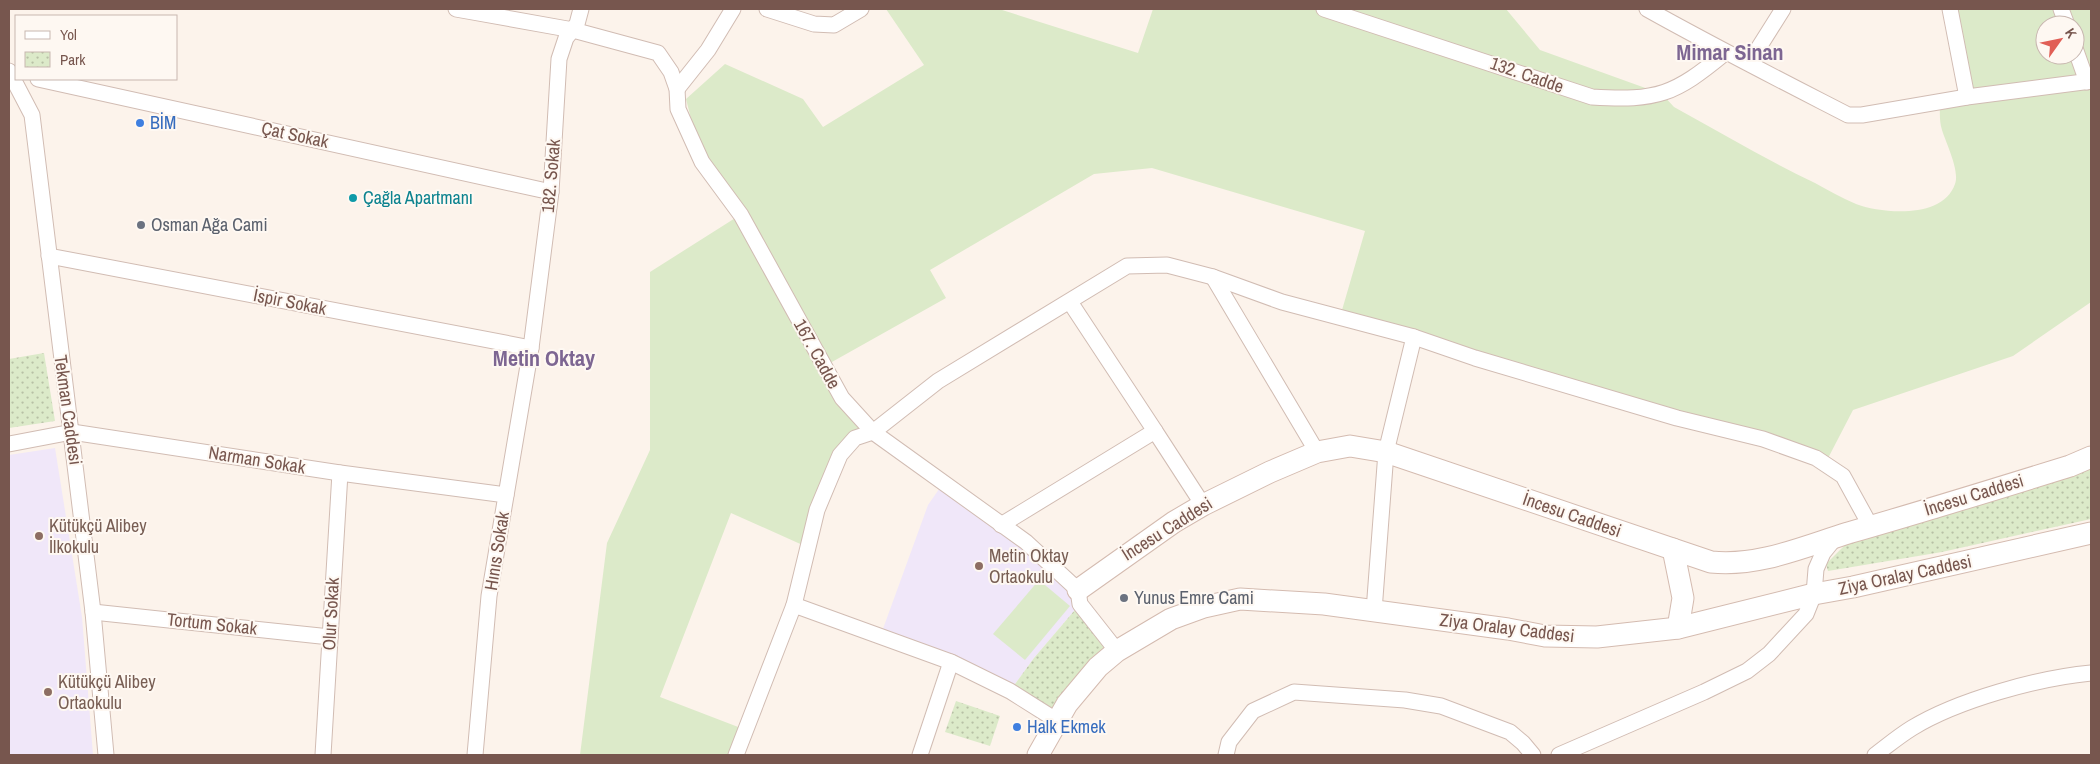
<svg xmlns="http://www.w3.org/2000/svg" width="2100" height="764" font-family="'Archivo Narrow',sans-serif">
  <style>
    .education { fill: #f0e7f9 }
    .green { fill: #dceac9; fill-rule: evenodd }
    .park { fill: url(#park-dots) }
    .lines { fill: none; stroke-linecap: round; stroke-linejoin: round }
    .minor-casing { stroke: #d1bcb3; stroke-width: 17 }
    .secondary-casing { stroke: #d4bbb0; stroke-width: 23 }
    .minor { stroke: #fff; stroke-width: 15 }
    .secondary { stroke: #fff; stroke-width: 21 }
    .shop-dot { fill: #3f7fe0; stroke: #fef8f2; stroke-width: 2 }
    .culture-dot { fill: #0f9aa8; stroke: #fef8f2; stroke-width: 2 }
    .worship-dot { fill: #6b7280; stroke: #fef8f2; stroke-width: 2 }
    .education-dot { fill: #8d6e63; stroke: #fef8f2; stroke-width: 2 }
    .labels { text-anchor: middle; stroke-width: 4; stroke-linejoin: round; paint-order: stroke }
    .street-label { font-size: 18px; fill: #77564e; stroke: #fef8f2 }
    .shop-label { font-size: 18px; fill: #366cbe; stroke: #fef8f2; text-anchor: start }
    .culture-label { font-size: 18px; fill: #0d838f; stroke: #fef8f2; text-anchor: start }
    .worship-label { font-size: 18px; fill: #5b616d; stroke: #fef8f2; text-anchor: start }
    .education-label { font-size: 18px; fill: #785e54; stroke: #fef8f2; text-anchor: start }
    .district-label { font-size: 22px; font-weight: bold; fill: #7d6692; stroke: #fef8f2 }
  </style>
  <defs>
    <pattern id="park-dots" width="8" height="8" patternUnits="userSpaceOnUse" patternTransform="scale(1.25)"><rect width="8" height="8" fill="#dceac9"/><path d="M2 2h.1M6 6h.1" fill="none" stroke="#b7c0a5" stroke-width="1.8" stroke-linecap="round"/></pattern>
  </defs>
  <rect width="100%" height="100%" fill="#fcf3eb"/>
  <g class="education">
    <path d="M 55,448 L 82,617 L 93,755 L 9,755 L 9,455 Z"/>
    <path d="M 944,482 L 1026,542 L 1080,604 L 1034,658 L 1010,691 L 880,637 L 928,505 Z"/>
  </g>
  <g class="green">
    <path d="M 886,9 L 999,9 L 1138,53 L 1153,9 L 1506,9 L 1540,50 L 1662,94 L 1674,107 C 1721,133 1767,160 1815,183 C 1828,190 1842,198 1856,204 C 1883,214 1943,219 1955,184 C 1960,171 1946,143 1942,130 C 1939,121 1940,111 1940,103 L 1967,97 L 1950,9 L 2091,9 L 2091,302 L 2013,356 L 1853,410 L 1825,464 L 1340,317 L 1365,231 L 1152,168 L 1094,174 L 930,270 L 946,298 L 823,367 L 873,432 L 855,438 L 807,547 L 731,513 L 660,697 L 746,730 L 736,755 L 580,755 L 607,543 L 650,450 L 650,272 L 740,215 L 702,162 L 686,99 L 725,64 L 803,99 L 823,127 L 924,65 ZM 2045,25 L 2075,25 L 2075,55 L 2045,55 Z"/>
    <path d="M 1039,580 L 1070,606 L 1025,660 L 993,634 Z"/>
  </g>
  <g class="park">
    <path d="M 44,353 L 55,421 L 9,428 L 9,359 Z"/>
    <path d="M 2091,467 L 2091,519 L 1942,552 L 1828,571 L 1826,564 L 1852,538 Z"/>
    <path d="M 1080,604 L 1117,651 L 1056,720 L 1010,691 L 1034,658 Z"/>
    <path d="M 956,701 L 1000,716 L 990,746 L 945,732 Z"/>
  </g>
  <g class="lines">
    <defs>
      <g id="minor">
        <path d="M 456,9 L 573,30 L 658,53 L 671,72 L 677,89 L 678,109 L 702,162 L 741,215 L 842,398 L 873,432 L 1026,542 L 1078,590 L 1080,604 L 1117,651"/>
        <path d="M 767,9 L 814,24 L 834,25 L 861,9"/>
        <path d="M 1324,9 L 1592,97 C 1658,101 1674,95 1725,53"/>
        <path d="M 1647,9 C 1713,46 1780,80 1848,115 L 1862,115 L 1967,97 L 2091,81"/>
        <path d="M 1950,9 L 1967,97"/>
        <path d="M 2061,9 L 2067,25"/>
        <path d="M 2075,48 L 2087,82"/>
        <path d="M 1749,63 L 1783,9"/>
        <path d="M 9,71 L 32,115 L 93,612 L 106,755"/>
        <path d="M 38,79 L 551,192"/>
        <path d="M 677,89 L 708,50 L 733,9"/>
        <path d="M 49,256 L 531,348"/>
        <path d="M 1213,277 L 1317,452"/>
        <path d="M 1070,302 L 1155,431"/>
        <path d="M 9,444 L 72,432 L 340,473 L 506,495"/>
        <path d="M 1001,525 L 1155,431 L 1203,505"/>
        <path d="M 794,605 L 817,510 L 840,455 L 855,438 L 873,432 L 938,381 L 1127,266 L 1167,265 L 1213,277 L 1282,302 L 1414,337 L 1475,358 L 1677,418 L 1763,439 L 1816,458 L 1843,476 L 1871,527"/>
        <path d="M 1374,611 L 1386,452 L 1414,337"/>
        <path d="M 93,612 L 330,637"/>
        <path d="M 323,755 L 340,473"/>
        <path d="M 475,755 L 489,596 L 531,348 L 551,192 L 559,59 L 566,38 L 577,24 L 581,9"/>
        <path d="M 736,755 L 794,605 L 951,662 L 1010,691 L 1056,720"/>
        <path d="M 920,755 L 951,662"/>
        <path d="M 1226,755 L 1229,742 L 1253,711 L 1294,692 L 1405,700 L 1441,706 L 1510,732 L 1523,743 L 1533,755"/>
        <path d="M 1559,755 L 1704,692 L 1747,671 L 1769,654 L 1806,614 L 1814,594 L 1816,569 L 1823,553 L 1836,537"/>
        <path d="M 1875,755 C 1887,746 1899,736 1912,728 C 1958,700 2038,678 2091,673"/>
      </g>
      <g id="secondary">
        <path d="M 1673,549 L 1683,598 L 1678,628"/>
        <path d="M 1078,590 L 1174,522 L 1203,505 L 1270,472 L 1317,452 L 1350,446 L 1386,452 L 1711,562 C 1758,567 1803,547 1848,533 C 1922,512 1996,489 2070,466 L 2091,457"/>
        <path d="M 1038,755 L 1067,704 L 1098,667 L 1117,651 L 1171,619 L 1204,607 L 1240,599 L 1324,604 L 1508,629 L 1545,636 L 1597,637 L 1678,628 L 1814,594 L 1853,587 L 2091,533"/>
      </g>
    </defs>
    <use href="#minor" class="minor-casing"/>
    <use href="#secondary" class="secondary-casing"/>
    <use href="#minor" class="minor"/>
    <use href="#secondary" class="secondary"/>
  </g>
  <g class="shop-dot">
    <circle cx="140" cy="123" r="5"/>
    <circle cx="1017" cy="727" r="5"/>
  </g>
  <circle class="culture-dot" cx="353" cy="198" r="5"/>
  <g class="worship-dot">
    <circle cx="141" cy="225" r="5"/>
    <circle cx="1124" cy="598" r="5"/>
  </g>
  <g class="education-dot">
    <circle cx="39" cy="536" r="5"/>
    <circle cx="979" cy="566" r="5"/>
    <circle cx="48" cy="692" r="5"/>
  </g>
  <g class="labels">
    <g class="street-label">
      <text transform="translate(1527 75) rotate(19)" y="6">132. Cadde</text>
      <text transform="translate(295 135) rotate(12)" y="6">Çat Sokak</text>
      <text transform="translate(551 176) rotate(-85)" y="6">182. Sokak</text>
      <text transform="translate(290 302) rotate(11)" y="6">İspir Sokak</text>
      <text transform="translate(817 354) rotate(61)" y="6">167. Cadde</text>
      <text transform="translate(68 410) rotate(82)" y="6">Tekman Caddesi</text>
      <text transform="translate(257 460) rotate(9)" y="6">Narman Sokak</text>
      <text transform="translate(1974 495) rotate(-17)" y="6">İncesu Caddesi</text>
      <text transform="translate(1572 515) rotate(19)" y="6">İncesu Caddesi</text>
      <text transform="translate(1167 529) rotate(-32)" y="6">İncesu Caddesi</text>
      <text transform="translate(497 551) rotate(-81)" y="6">Hınıs Sokak</text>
      <text transform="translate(1905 575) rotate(-12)" y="6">Ziya Oralay Caddesi</text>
      <text transform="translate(331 614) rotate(-87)" y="6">Olur Sokak</text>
      <text transform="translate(212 624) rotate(6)" y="6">Tortum Sokak</text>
      <text transform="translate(1507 628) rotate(7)" y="6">Ziya Oralay Caddesi</text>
    </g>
    <g class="shop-label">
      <text x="150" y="129">BİM</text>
      <text x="1027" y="733">Halk Ekmek</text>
    </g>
    <g class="culture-label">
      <text x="363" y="204">Çağla Apartmanı</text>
    </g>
    <g class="worship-label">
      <text x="151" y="231">Osman Ağa Cami</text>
      <text x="1134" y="604">Yunus Emre Cami</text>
    </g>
    <g class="education-label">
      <text x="49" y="532">Kütükçü Alibey<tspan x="49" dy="21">İlkokulu</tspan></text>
      <text x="989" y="562">Metin Oktay<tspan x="989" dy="21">Ortaokulu</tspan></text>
      <text x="58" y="688">Kütükçü Alibey<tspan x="58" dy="21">Ortaokulu</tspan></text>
    </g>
    <g class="district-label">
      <text x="1730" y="60">Mimar Sinan</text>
      <text x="544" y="366">Metin Oktay</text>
    </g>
  </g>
  <rect width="2100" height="764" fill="none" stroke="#77564e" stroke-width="20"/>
  <rect x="15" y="15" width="162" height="65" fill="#fef8f2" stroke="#c8b7b0"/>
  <rect x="25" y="31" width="25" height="8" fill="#ffffff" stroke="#c8b7b0"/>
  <text x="60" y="40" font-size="15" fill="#77564e">Yol</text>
  <rect x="25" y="52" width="25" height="15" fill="url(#park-dots)" stroke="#c8b7b0"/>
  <text x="60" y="65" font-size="15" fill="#77564e">Park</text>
  <g transform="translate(2060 40) rotate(57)"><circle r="24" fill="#fef8f2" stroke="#c8b7b0"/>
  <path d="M0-4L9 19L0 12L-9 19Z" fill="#e15f56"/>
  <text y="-8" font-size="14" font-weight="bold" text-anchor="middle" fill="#77564e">K</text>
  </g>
</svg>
